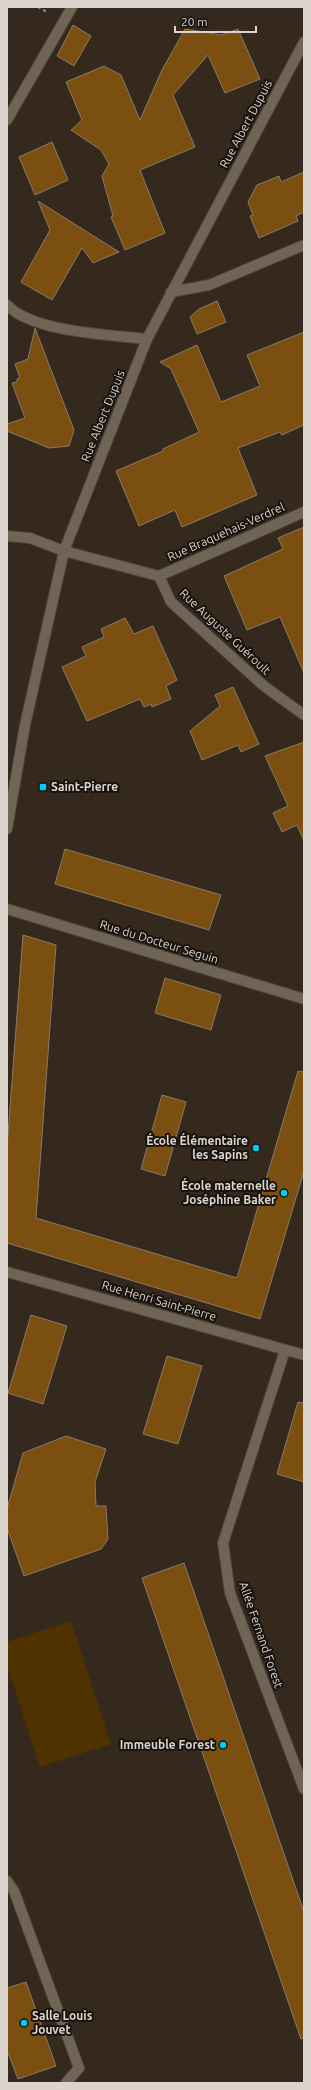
<svg xmlns="http://www.w3.org/2000/svg" width="311" height="2090" font-family="Ubuntu,sans-serif">
  <style>
    .green { fill: #503100 }
    .building { fill: #7a4f0f; stroke: #887b6c }
    .lines { fill: none; stroke-linecap: round; stroke-linejoin: round }
    .minor-casing { stroke: #4d453a; stroke-width: 12 }
    .path { stroke: #898075; stroke-width: 2.5; stroke-dasharray: 3 3; stroke-linecap: butt }
    .minor { stroke: #706456; stroke-width: 10 }
    .poi-dot { fill: #03cbf9; stroke: #18130d; stroke-width: 1.5 }
    .labels { text-anchor: middle; stroke-width: 4; stroke-linejoin: round; paint-order: stroke }
    .street-label { font-size: 12px; fill: #dcd5cd; stroke: #18130d }
    .poi-label { font-size: 12px; font-weight: bold; fill: #dcd5cd; stroke: #18130d; text-anchor: end }
  </style>
  <rect width="100%" height="100%" fill="#34291c"/>
  <path class="green" d="M 71,1621 L 111,1744 L 40,1767 L 7,1665 L 7,1642 Z"/>
  <g class="building">
    <path d="M 73,25 L 91,36 L 74,66 L 57,56 Z"/>
    <path d="M 185,29 L 221,35 L 238,29 L 260,79 L 225,93 L 208,55 L 173,95 L 195,147 L 140,170 L 165,233 L 125,250 L 111,217 L 113,216 L 102,176 L 109,164 L 101,150 L 71,130 L 82,120 L 66,82 L 104,66 L 121,75 L 140,120 L 162,70 Z"/>
    <path d="M 52,142 L 68,180 L 35,195 L 19,157 Z"/>
    <path d="M 304,172 L 304,212 L 296,216 L 298,221 L 259,238 L 250,216 L 253,215 L 248,202 L 257,185 L 279,176 L 281,182 Z"/>
    <path d="M 38,201 L 119,252 L 93,263 L 82,248 L 52,300 L 21,282 L 50,230 Z"/>
    <path d="M 217,301 L 226,322 L 197,334 L 190,317 L 199,309 Z"/>
    <path d="M 35,328 L 74,430 L 69,446 L 49,448 L 7,431 L 7,424 L 25,418 L 12,383 L 17,382 L 17,379 L 20,378 L 15,364 L 28,359 Z"/>
    <path d="M 304,332 L 304,425 L 282,435 L 280,432 L 238,448 L 257,495 L 182,527 L 175,510 L 139,526 L 116,471 L 163,451 L 163,449 L 199,432 L 171,369 L 160,362 L 197,345 L 221,402 L 260,386 L 247,355 Z"/>
    <path d="M 304,527 L 304,673 L 280,617 L 247,630 L 224,576 L 283,549 L 278,538 Z"/>
    <path d="M 125,618 L 134,634 L 153,626 L 177,680 L 166,686 L 171,699 L 152,707 L 151,704 L 144,707 L 140,699 L 87,721 L 62,667 L 86,656 L 82,647 L 104,637 L 101,629 Z"/>
    <path d="M 233,687 L 259,744 L 241,752 L 238,745 L 202,760 L 190,731 L 220,706 L 215,695 Z"/>
    <path d="M 304,742 L 304,841 L 297,825 L 282,832 L 273,813 L 288,806 L 265,756 Z"/>
    <path d="M 65,849 L 221,895 L 209,930 L 55,884 Z"/>
    <path d="M 23,935 L 56,945 L 36,1218 L 237,1278 L 298,1071 L 304,1072 L 304,1171 L 260,1319 L 7,1243 L 7,1148 Z"/>
    <path d="M 165,978 L 221,995 L 211,1030 L 155,1013 Z"/>
    <path d="M 162,1095 L 186,1102 L 165,1176 L 141,1169 Z"/>
    <path d="M 31,1315 L 67,1326 L 43,1404 L 8,1393 Z"/>
    <path d="M 167,1356 L 202,1366 L 178,1444 L 143,1434 Z"/>
    <path d="M 298,1402 L 304,1403 L 304,1482 L 277,1474 Z"/>
    <path d="M 66,1436 L 106,1449 L 95,1482 L 96,1506 L 106,1506 L 108,1539 L 101,1549 L 24,1576 L 7,1528 L 7,1509 L 23,1453 Z"/>
    <path d="M 184,1563 L 304,1912 L 304,2038 L 301,2039 L 142,1578 Z"/>
    <path d="M 26,1982 L 56,2066 L 18,2079 L 7,2050 L 7,1988 Z"/>
  </g>
  <g class="lines">
    <defs>
      <g id="minor">
        <path d="M 7,120 L 72,7"/>
        <path d="M 171,292 L 209,285 L 304,245"/>
        <path d="M 7,305 C 32,332 111,335 147,339"/>
        <path d="M 7,536 L 30,538 L 64,551 L 159,576 L 171,602 L 264,686 L 304,715"/>
        <path d="M 159,576 L 304,512"/>
        <path d="M 7,829 L 25,725 L 64,551 L 147,339 L 304,42"/>
        <path d="M 7,909 L 304,999"/>
        <path d="M 7,1272 L 304,1355"/>
        <path d="M 285,1350 L 223,1543 L 230,1593 L 304,1789"/>
        <path d="M 7,1881 L 14,1891 L 79,2068 L 66,2083"/>
      </g>
    </defs>
    <use href="#minor" class="minor-casing"/>
    <path class="path" d="M 38,7 L 47,12"/>
    <use href="#minor" class="minor"/>
  </g>
  <g class="poi-dot">
    <rect x="39" y="783" width="8" height="8" rx="2"/>
    <circle cx="256" cy="1148" r="4"/>
    <circle cx="284" cy="1193" r="4"/>
    <circle cx="223" cy="1745" r="4"/>
    <circle cx="24" cy="2023" r="4"/>
  </g>
  <g class="labels">
    <g class="street-label">
      <text transform="translate(246 124) rotate(-62)" y="4">Rue Albert Dupuis</text>
      <text transform="translate(103 416) rotate(-68)" y="4">Rue Albert Dupuis</text>
      <text transform="translate(226 532) rotate(-24)" y="4">Rue Braquehais-Verdrel</text>
      <text transform="translate(225 632) rotate(43)" y="4">Rue Auguste Guéroult</text>
      <text transform="translate(159 942) rotate(17)" y="4">Rue du Docteur Seguin</text>
      <text transform="translate(159 1301) rotate(16)" y="4">Rue Henri Saint-Pierre</text>
      <text transform="translate(261 1635) rotate(71)" y="4">Allée Fernand Forest</text>
    </g>
    <g class="poi-label">
      <text x="51" y="791" text-anchor="start">Saint-Pierre</text>
      <text x="248" y="1145">École Élémentaire<tspan x="248" dy="14">les Sapins</tspan></text>
      <text x="276" y="1190">École maternelle<tspan x="276" dy="14">Joséphine Baker</tspan></text>
      <text x="215" y="1749">Immeuble Forest</text>
      <text x="32" y="2020" text-anchor="start">Salle Louis<tspan x="32" dy="14">Jouvet</tspan></text>
    </g>
  </g>
  <rect width="311" height="2090" fill="none" stroke="#dcd5cd" stroke-width="16"/>
  <path d="M175 26v6h81v-6" fill="none" stroke="#dcd5cd" stroke-width="2"/>
  <text x="181" y="26" font-size="12" fill="#dcd5cd" stroke="#18130d" stroke-width="3" paint-order="stroke">20 m</text>
</svg>
